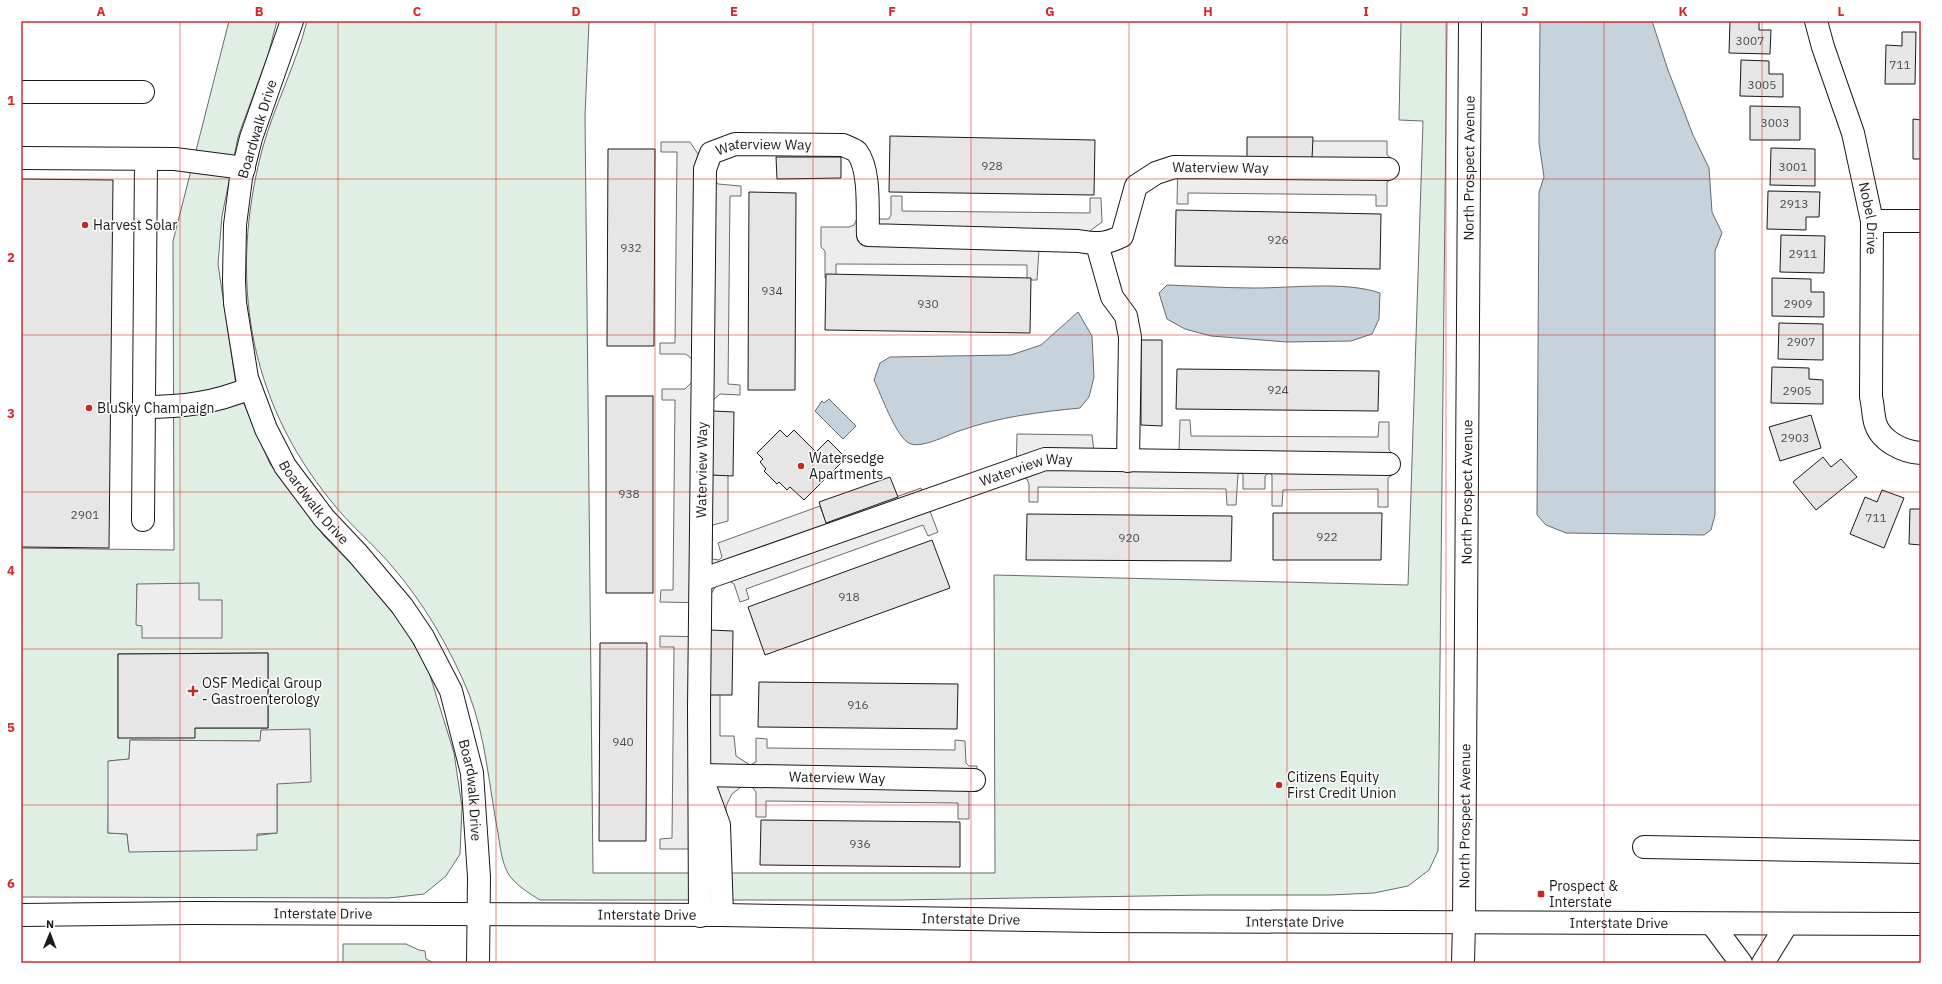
<svg xmlns="http://www.w3.org/2000/svg" width="1942" height="984" font-family="'IBM Plex Sans',sans-serif">
  <style>
    .green { fill: #e0efe3; stroke: #6a6a6a; fill-rule: evenodd }
    .parking { fill: #ededed; stroke: #6a6a6a }
    .water { fill: #c6d2dc; stroke: #6a6a6a }
    .building { fill: #e6e6e6; stroke: #1a1a1a }
    .lines { fill: none; stroke-linecap: round; stroke-linejoin: round }
    .minor-casing { stroke: #1a1a1a; stroke-width: 24 }
    .major-casing { stroke: #1a1a1a; stroke-width: 24 }
    .minor { stroke: #fff; stroke-width: 22 }
    .major { stroke: #fff; stroke-width: 22 }
    .grid { fill: none; stroke: #d62828; stroke-width: 1; stroke-opacity: 0.55 }
    .poi-dot { fill: #c62828; stroke: #fff; stroke-width: 1.5 }
    .labels { text-anchor: middle; stroke-width: 3; stroke-linejoin: round; paint-order: stroke }
    .number-label { font-size: 12px; fill: #4d4d4d }
    .street-label { font-size: 14px; fill: #1a1a1a; stroke: #fff }
    .poi-label { font-size: 14px; fill: #1a1a1a; stroke: #fff; text-anchor: start }
    .neatline { fill: none; stroke: #d62828; stroke-width: 1.5 }
    .grid-label { font-size: 13px; text-anchor: middle; font-weight: bold; fill: #d62828 }
  </style>
  <rect width="100%" height="100%" fill="#fff"/>
  <g class="green">
    <path d="M 229,21 L 277,21 L 268,55 L 238,137 L 222,216 L 218,264 L 236,385 L 270,464 L 324,536 L 372,585 L 405,629 L 428,669 L 454,753 L 462,807 L 460,854 L 446,876 L 424,894 L 389,898 L 21,897 L 21,548 L 174,550 L 173,241 ZM 137,584 L 199,600 L 142,625 L 137,625 ZM 268,653 L 268,728 L 195,728 L 118,738 L 118,654 ZM 261,731 L 277,783 L 277,833 L 129,851 L 127,834 L 108,833 L 109,761 L 129,759 L 130,740 L 261,741 Z"/>
    <path d="M 307,21 L 589,21 L 585,116 L 593,873 L 995,873 L 994,575 L 1408,585 L 1423,121 L 1399,120 L 1401,21 L 1447,21 L 1438,851 L 1429,870 L 1408,886 L 1374,893 L 1330,895 L 1208,895 L 898,900 L 540,900 C 530,894 516,885 509,875 C 502,864 500,846 498,833 C 489,787 486,738 469,694 C 450,648 424,603 391,565 C 372,543 349,524 331,501 C 247,398 229,277 262,150 C 274,106 296,65 307,21 Z"/>
    <path d="M 343,944 L 406,944 L 419,950 L 425,951 L 426,959 L 434,963 L 343,963 Z"/>
  </g>
  <g class="parking">
    <path d="M 1312,141 L 1387,141 L 1387,155 L 1391,158 L 1392,179 L 1387,182 L 1387,206 L 1376,206 L 1376,195 L 1188,193 L 1188,204 L 1177,204 L 1178,157 L 1247,158 Z"/>
    <path d="M 661,142 L 690,142 L 718,184 L 741,186 L 741,196 L 730,196 L 728,384 L 740,385 L 740,395 L 720,394 L 713,400 L 712,475 L 728,475 L 728,521 L 713,525 L 712,527 L 712,559 L 719,560 L 722,557 L 718,543 L 820,506 L 826,522 L 921,488 L 938,532 L 928,536 L 923,525 L 746,589 L 749,599 L 740,602 L 734,584 L 727,580 L 716,586 L 711,594 L 711,603 L 660,602 L 661,590 L 673,590 L 675,400 L 662,400 L 662,389 L 685,389 L 692,382 L 692,360 L 689,356 L 685,354 L 660,354 L 660,343 L 675,343 L 677,152 L 661,152 Z"/>
    <path d="M 891,196 L 902,196 L 902,211 L 1090,213 L 1090,198 L 1101,198 L 1102,222 L 1063,251 L 1039,250 L 1037,280 L 1027,280 L 1027,265 L 836,264 L 836,278 L 825,278 L 825,251 L 821,247 L 821,227 L 849,227 L 854,225 L 857,219 L 889,219 L 891,215 Z"/>
    <path d="M 1180,420 L 1190,420 L 1191,436 L 1378,437 L 1379,422 L 1389,422 L 1389,450 L 1393,454 L 1393,474 L 1388,478 L 1388,507 L 1378,507 L 1378,489 L 1283,490 L 1282,506 L 1272,506 L 1272,475 L 1269,473 L 1265,476 L 1265,489 L 1243,489 L 1243,475 L 1242,473 L 1238,474 L 1236,505 L 1227,505 L 1226,489 L 1038,487 L 1038,502 L 1029,502 L 1029,484 L 1027,479 L 1016,475 L 1017,434 L 1092,435 L 1094,451 L 1179,451 Z"/>
    <path d="M 199,583 L 199,600 L 222,600 L 222,638 L 142,638 L 142,626 L 136,625 L 137,584 Z"/>
    <path d="M 660,636 L 710,637 L 720,695 L 720,736 L 734,736 L 736,756 L 750,765 L 756,762 L 756,738 L 767,739 L 767,748 L 955,750 L 955,740 L 965,741 L 966,763 L 969,766 L 977,766 L 977,787 L 969,790 L 969,819 L 958,819 L 958,803 L 766,801 L 766,817 L 756,817 L 756,792 L 753,788 L 748,785 L 741,787 L 732,794 L 726,806 L 726,849 L 660,849 L 660,839 L 672,838 L 674,647 L 660,647 Z"/>
    <path d="M 310,729 L 311,782 L 277,784 L 277,833 L 257,834 L 257,850 L 129,852 L 127,834 L 108,833 L 108,761 L 129,759 L 130,740 L 260,741 L 261,730 Z"/>
  </g>
  <g class="water">
    <path d="M 1540,21 L 1652,21 L 1668,70 L 1693,135 L 1709,168 L 1712,212 L 1722,233 L 1715,251 L 1715,515 L 1711,530 L 1704,535 L 1566,533 L 1546,525 L 1537,515 L 1539,192 L 1544,177 L 1539,143 Z"/>
    <path d="M 1167,285 C 1196,286 1226,288 1255,288 C 1293,288 1345,281 1380,293 L 1379,319 L 1372,334 L 1351,341 L 1287,342 L 1211,336 L 1185,329 L 1167,319 L 1159,293 Z"/>
    <path d="M 1078,312 L 1092,336 L 1094,377 L 1089,397 L 1080,408 C 1039,412 998,417 959,431 C 947,435 918,451 907,442 C 894,431 882,397 874,380 L 880,363 L 890,357 L 1011,355 L 1041,345 Z"/>
    <path d="M 829,399 L 856,426 L 843,439 L 815,411 L 822,401 L 824,403 Z"/>
  </g>
  <g class="building">
    <path d="M 1730,21 L 1759,21 L 1759,30 L 1771,30 L 1770,54 L 1729,53 Z"/>
    <path d="M 1902,32 L 1916,32 L 1915,84 L 1885,84 L 1886,45 L 1902,46 Z"/>
    <path d="M 1741,60 L 1769,61 L 1769,74 L 1783,74 L 1783,97 L 1740,96 Z"/>
    <path d="M 1750,106 L 1800,107 L 1800,140 L 1750,140 Z"/>
    <path d="M 1913,119 L 1921,120 L 1921,159 L 1913,159 Z"/>
    <path d="M 890,136 L 1095,140 L 1094,195 L 889,192 Z"/>
    <path d="M 1247,137 L 1313,137 L 1312,159 L 1247,158 Z"/>
    <path d="M 1771,148 L 1815,149 L 1815,186 L 1770,185 Z"/>
    <path d="M 608,149 L 655,149 L 654,346 L 607,346 Z"/>
    <path d="M 776,157 L 841,157 L 841,178 L 777,179 Z"/>
    <path d="M 21,179 L 113,180 L 109,548 L 21,547 Z"/>
    <path d="M 1768,191 L 1820,192 L 1819,217 L 1806,217 L 1806,230 L 1767,229 Z"/>
    <path d="M 749,192 L 796,193 L 795,390 L 748,390 Z"/>
    <path d="M 1176,210 L 1381,214 L 1380,269 L 1175,266 Z"/>
    <path d="M 1781,235 L 1825,236 L 1824,273 L 1780,272 Z"/>
    <path d="M 826,274 L 1031,278 L 1030,333 L 825,330 Z"/>
    <path d="M 1772,278 L 1811,279 L 1811,292 L 1824,292 L 1824,317 L 1772,316 Z"/>
    <path d="M 1779,323 L 1823,324 L 1823,360 L 1778,359 Z"/>
    <path d="M 1141,340 L 1162,340 L 1162,426 L 1141,425 Z"/>
    <path d="M 1772,367 L 1809,368 L 1809,379 L 1823,380 L 1823,404 L 1771,403 Z"/>
    <path d="M 1177,369 L 1379,371 L 1378,411 L 1176,409 Z"/>
    <rect x="606" y="396" width="47" height="197"/>
    <path d="M 713,411 L 734,412 L 733,476 L 712,475 Z"/>
    <path d="M 1811,415 L 1821,448 L 1780,461 L 1769,427 Z"/>
    <path d="M 780,430 L 787,437 L 794,430 L 816,452 L 828,440 L 846,458 L 804,500 L 790,487 L 787,490 L 779,482 L 777,484 L 764,471 L 766,469 L 760,462 L 763,459 L 757,453 Z"/>
    <path d="M 1823,457 L 1831,467 L 1841,459 L 1857,477 L 1816,510 L 1793,482 Z"/>
    <path d="M 890,477 L 898,497 L 826,523 L 819,502 Z"/>
    <path d="M 1882,490 L 1904,498 L 1884,548 L 1850,534 L 1865,497 L 1877,502 Z"/>
    <path d="M 1910,509 L 1921,509 L 1921,545 L 1909,544 Z"/>
    <path d="M 1273,513 L 1382,513 L 1381,560 L 1273,560 Z"/>
    <path d="M 1027,514 L 1232,516 L 1231,561 L 1026,560 Z"/>
    <path d="M 932,540 L 950,588 L 765,655 L 748,607 Z"/>
    <path d="M 710,630 L 733,631 L 732,695 L 710,695 Z"/>
    <path d="M 600,643 L 647,643 L 646,841 L 599,841 Z"/>
    <path d="M 268,653 L 268,728 L 195,728 L 195,738 L 118,738 L 118,654 Z"/>
    <path d="M 759,682 L 958,684 L 957,729 L 758,727 Z"/>
    <path d="M 761,820 L 960,822 L 960,867 L 760,865 Z"/>
  </g>
  <g class="lines">
    <defs>
      <g id="minor">
        <path id="s1" d="M 292,21 L 251,138 L 241,178 L 235,225 L 234,281 L 235,303 L 247,378 L 266,429 L 285,466 L 324,518 L 358,554 L 402,606 L 423,637 L 451,691 L 472,773 L 479,877 L 478,963"/>
        <path id="s2" d="M 1816,21 L 1823,47 L 1853,133 L 1872,221 L 1871,397 C 1873,405 1873,414 1875,422 C 1880,441 1903,452 1921,453"/>
        <path d="M 21,92 L 143,92"/>
        <path d="M 21,158 L 175,159 L 244,168"/>
        <path d="M 1872,221 L 1921,221"/>
        <path d="M 1097,244 L 1112,297 L 1126,316 L 1130,337 L 1128,461"/>
        <path d="M 144,407 C 182,407 215,403 250,388"/>
        <path d="M 143,520 L 146,159"/>
        <path id="s3" d="M 701,580 L 1045,459 L 1389,464"/>
        <path id="s4" d="M 701,775 L 974,780"/>
        <path d="M 706,789 L 719,825 L 722,915"/>
        <path d="M 1644,847 L 1921,852"/>
        <path id="s5" d="M 700,916 L 699,708 L 705,169 L 711,153 L 735,144 L 843,145 C 847,147 854,149 857,152 C 871,170 867,213 868,235 L 1078,241 C 1097,244 1104,245 1122,236 L 1136,186 L 1156,173 L 1174,167 L 1388,169"/>
        <path id="s6" d="M 1464,923 L 1470,21"/>
        <path d="M 1712,924 L 1741,963"/>
        <path d="M 1763,963 L 1787,924"/>
      </g>
      <g id="major">
        <path id="s7" d="M 21,915 L 193,913 L 722,915 L 1099,921 L 1921,924"/>
        <path d="M 1463,963 L 1464,923"/>
      </g>
    </defs>
    <use href="#minor" class="minor-casing"/>
    <use href="#major" class="major-casing"/>
    <use href="#minor" class="minor"/>
    <use href="#major" class="major"/>
  </g>
  <path class="grid" d="M 180,21 L 180,963M 338,21 L 338,963M 496,21 L 496,963M 655,21 L 655,963M 813,21 L 813,963M 971,21 L 971,963M 1129,21 L 1129,963M 1287,21 L 1287,963M 1446,21 L 1446,963M 1604,21 L 1604,963M 1762,21 L 1762,963M 21,179 L 1921,179M 21,335 L 1921,335M 21,492 L 1921,492M 21,649 L 1921,649M 21,805 L 1921,805"/>
  <g class="poi-dot">
    <circle cx="85" cy="225" r="4"/>
    <circle cx="89" cy="408" r="4"/>
    <circle cx="801" cy="466" r="4"/>
    <path d="M191 685h4v4h4v4h-4v4h-4v-4h-4v-4h4z"/>
    <circle cx="1279" cy="785" r="4"/>
    <rect x="1537" y="890" width="8" height="8" rx="2"/>
  </g>
  <g class="labels">
    <g class="number-label">
      <text x="1750" y="45">3007</text>
      <text x="1900" y="69">711</text>
      <text x="1762" y="89">3005</text>
      <text x="1775" y="127">3003</text>
      <text x="992" y="170">928</text>
      <text x="1793" y="171">3001</text>
      <text x="1794" y="208">2913</text>
      <text x="1278" y="244">926</text>
      <text x="631" y="252">932</text>
      <text x="1803" y="258">2911</text>
      <text x="772" y="295">934</text>
      <text x="928" y="308">930</text>
      <text x="1798" y="308">2909</text>
      <text x="1801" y="346">2907</text>
      <text x="1278" y="394">924</text>
      <text x="1797" y="395">2905</text>
      <text x="1795" y="442">2903</text>
      <text x="629" y="498">938</text>
      <text x="85" y="519">2901</text>
      <text x="1876" y="522">711</text>
      <text x="1327" y="541">922</text>
      <text x="1129" y="542">920</text>
      <text x="849" y="601">918</text>
      <text x="858" y="709">916</text>
      <text x="623" y="746">940</text>
      <text x="860" y="848">936</text>
    </g>
    <g class="street-label">
      <text transform="translate(257 129) rotate(-73)" y="5">Boardwalk Drive</text>
      <text dy="5" stroke="none"><textPath href="#s5" startOffset="818">Waterview Way</textPath></text>
      <text dy="5" stroke="none"><textPath href="#s6" startOffset="755">North Prospect Avenue</textPath></text>
      <text dy="5" stroke="none"><textPath href="#s5" startOffset="1395">Waterview Way</textPath></text>
      <text dy="5" stroke="none"><textPath href="#s2" startOffset="205">Nobel Drive</textPath></text>
      <text dy="5" stroke="none"><textPath href="#s5" startOffset="446">Waterview Way</textPath></text>
      <text dy="5" stroke="none"><textPath href="#s3" startOffset="344">Waterview Way</textPath></text>
      <text dy="5" stroke="none"><textPath href="#s6" startOffset="431">North Prospect Avenue</textPath></text>
      <text dy="5" stroke="none"><textPath href="#s1" startOffset="509">Boardwalk Drive</textPath></text>
      <text dy="5" stroke="none"><textPath href="#s4" startOffset="136">Waterview Way</textPath></text>
      <text dy="5" stroke="none"><textPath href="#s1" startOffset="845">Boardwalk Drive</textPath></text>
      <text dy="5" stroke="none"><textPath href="#s6" startOffset="107">North Prospect Avenue</textPath></text>
      <text dy="5" stroke="none"><textPath href="#s7" startOffset="302">Interstate Drive</textPath></text>
      <text dy="5" stroke="none"><textPath href="#s7" startOffset="626">Interstate Drive</textPath></text>
      <text dy="5" stroke="none"><textPath href="#s7" startOffset="950">Interstate Drive</textPath></text>
      <text dy="5" stroke="none"><textPath href="#s7" startOffset="1274">Interstate Drive</textPath></text>
      <text dy="5" stroke="none"><textPath href="#s7" startOffset="1598">Interstate Drive</textPath></text>
    </g>
    <g class="poi-label">
      <text x="93" y="230">Harvest Solar</text>
      <text x="97" y="413">BluSky Champaign</text>
      <text x="809" y="463">Watersedge<tspan x="809" dy="16">Apartments</tspan></text>
      <text x="202" y="688">OSF Medical Group<tspan x="202" dy="16">- Gastroenterology</tspan></text>
      <text x="1287" y="782">Citizens Equity<tspan x="1287" dy="16">First Credit Union</tspan></text>
      <text x="1549" y="891">Prospect &amp;<tspan x="1549" dy="16">Interstate</tspan></text>
    </g>
  </g>
  <rect width="1942" height="984" fill="none" stroke="#ffffff" stroke-width="44"/>
  <g transform="translate(50 934) rotate(1)" stroke="#ffffff" stroke-width="3" paint-order="stroke">
  <path d="M0-3L7 15L0 10L-7 15Z" fill="#1a1a1a"/>
  <text y="-6" font-size="11" font-weight="bold" text-anchor="middle" fill="#1a1a1a">N</text>
  </g>
  <rect x="22" y="22" width="1898" height="940" class="neatline"/>
  <g class="grid-label">
    <text x="101" y="16">A</text>
    <text x="259" y="16">B</text>
    <text x="417" y="16">C</text>
    <text x="576" y="16">D</text>
    <text x="734" y="16">E</text>
    <text x="892" y="16">F</text>
    <text x="1050" y="16">G</text>
    <text x="1208" y="16">H</text>
    <text x="1366" y="16">I</text>
    <text x="1525" y="16">J</text>
    <text x="1683" y="16">K</text>
    <text x="1841" y="16">L</text>
    <text x="11" y="105">1</text>
    <text x="11" y="262">2</text>
    <text x="11" y="418">3</text>
    <text x="11" y="575">4</text>
    <text x="11" y="732">5</text>
    <text x="11" y="888">6</text>
  </g>
</svg>
